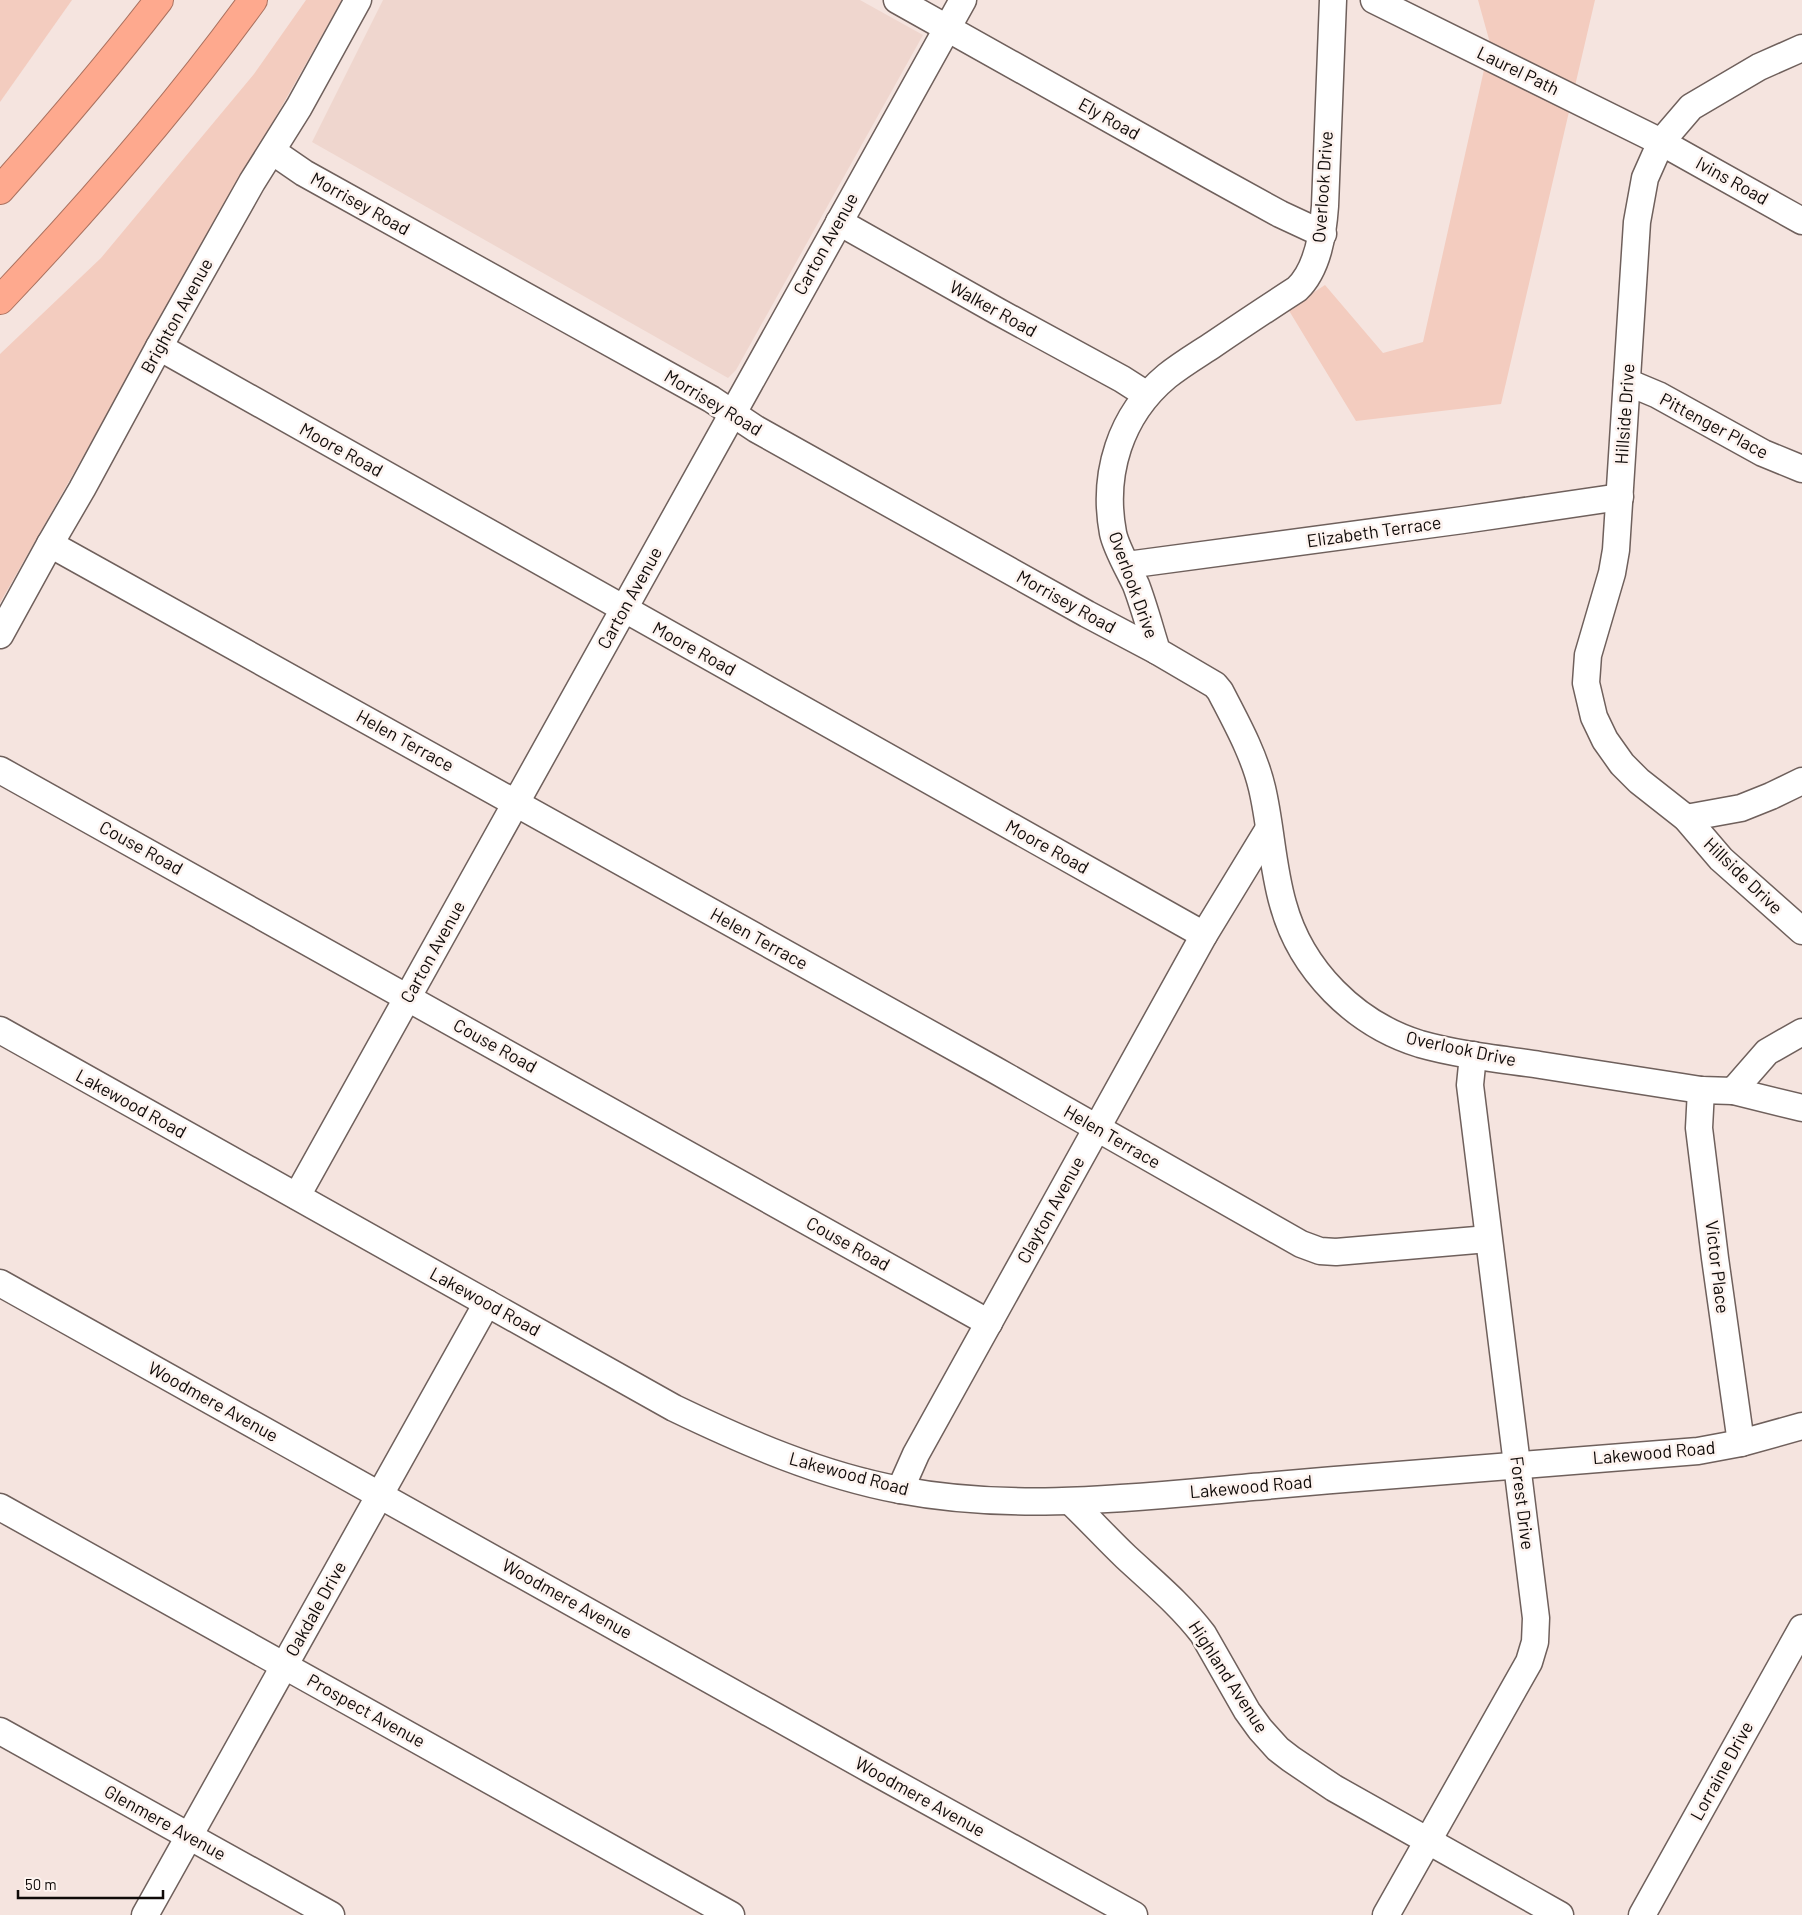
<svg xmlns="http://www.w3.org/2000/svg" width="1802" height="1915" font-family="Barlow,sans-serif">
  <style>
    .built { fill: #efd6ce }
    .green { fill: #f3ccbf }
    .lines { fill: none; stroke-linecap: round; stroke-linejoin: round }
    .minor-casing { stroke: #6f605c; stroke-width: 29 }
    .highway-casing { stroke: #aa715f; stroke-width: 30 }
    .minor { stroke: #fff; stroke-width: 26 }
    .highway { stroke: #fea98e; stroke-width: 28 }
    .labels { text-anchor: middle; stroke-width: 5; stroke-linejoin: round; paint-order: stroke }
    .street-label { font-size: 18px; fill: #0f0a08; stroke: #fdf3ef }
  </style>
  <rect width="100%" height="100%" fill="#f5e4df"/>
  <path class="built" d="M 383,0 L 860,0 L 923,35 L 736,370 L 728,378 L 312,142 Z"/>
  <g class="green">
    <path d="M 0,0 L 72,0 L 0,102 Z"/>
    <path d="M 306,0 L 342,0 L 0,603 L 0,354 L 101,258 L 254,74 Z"/>
    <path d="M 1478,0 L 1595,0 L 1501,404 L 1356,421 L 1288,309 L 1325,285 L 1383,353 L 1423,342 L 1490,43 Z"/>
  </g>
  <g class="lines">
    <defs>
      <g id="minor">
        <path d="M 897,0 L 1211,176 L 1280,214 L 1323,234"/>
        <path d="M 1333,0 L 1325,206 C 1323,234 1318,269 1297,289 C 1269,307 1242,325 1214,344 C 1199,354 1182,364 1167,376 C 1120,415 1102,474 1113,533 C 1116,548 1129,570 1136,585 C 1144,606 1150,629 1157,651 L 1215,685 L 1220,691 C 1236,722 1254,754 1262,788 C 1271,826 1272,866 1283,904 C 1301,970 1355,1024 1420,1044 C 1459,1055 1500,1059 1540,1065 C 1593,1073 1647,1082 1701,1090 L 1733,1091 L 1767,1052 L 1802,1032"/>
        <path d="M 1374,0 L 1661,142 L 1802,221"/>
        <path d="M 1802,48 L 1759,67 L 1691,107 L 1661,142 L 1645,178 L 1637,222 L 1616,550 L 1612,573 L 1588,655 L 1586,683 L 1594,717 L 1605,740 L 1622,764 L 1639,781 L 1686,818 L 1721,859 L 1802,931"/>
        <path d="M 272,151 L 304,173 L 711,399 L 756,429 L 1087,614 L 1157,651"/>
        <path d="M 839,222 L 997,311 L 1122,379 L 1147,395"/>
        <path d="M 159,347 L 1204,935"/>
        <path d="M 1627,382 L 1658,395 L 1763,453 L 1802,469"/>
        <path d="M 50,544 L 995,1070 L 1301,1244 L 1320,1251 L 1336,1252 L 1488,1239"/>
        <path d="M 1127,565 L 1463,520 L 1620,497"/>
        <path d="M 0,635 L 50,544 L 82,489 L 159,347 L 252,182 L 299,107 L 358,0"/>
        <path d="M 0,770 L 989,1323"/>
        <path d="M 1686,818 L 1741,808 L 1771,796 L 1802,781"/>
        <path d="M 0,1030 L 674,1408 C 747,1443 820,1475 900,1490 C 1021,1513 1144,1496 1265,1486 C 1409,1473 1553,1462 1698,1451 L 1741,1443 L 1802,1426"/>
        <path d="M 1701,1090 L 1699,1128 L 1715,1258 L 1741,1443"/>
        <path d="M 1733,1091 L 1802,1108"/>
        <path d="M 297,1196 L 963,0"/>
        <path d="M 0,1283 L 873,1771 L 1134,1915"/>
        <path d="M 900,1490 L 916,1454 L 1204,935 L 1268,830"/>
        <path d="M 1071,1502 C 1090,1520 1107,1539 1126,1557 C 1153,1582 1181,1605 1203,1634 L 1247,1711 L 1260,1729 L 1278,1749 L 1291,1759 L 1334,1788 L 1560,1915"/>
        <path d="M 0,1507 L 731,1915"/>
        <path d="M 0,1731 L 331,1915"/>
        <path d="M 145,1915 L 487,1303"/>
        <path d="M 1386,1915 L 1529,1662 L 1535,1642 L 1536,1618 L 1470,1085 L 1473,1055"/>
        <path d="M 1642,1915 L 1802,1628"/>
      </g>
      <g id="highway">
        <path d="M 0,190 C 55,128 108,66 159,0"/>
        <path d="M 0,300 C 90,205 176,106 253,0"/>
      </g>
    </defs>
    <use href="#minor" class="minor-casing"/>
    <use href="#highway" class="highway-casing"/>
    <use href="#minor" class="minor"/>
    <use href="#highway" class="highway"/>
  </g>
  <g class="labels">
    <g class="street-label">
      <text transform="translate(1518 71) rotate(26)" y="6">Laurel Path</text>
      <text transform="translate(1109 119) rotate(29)" y="6">Ely Road</text>
      <text transform="translate(1732 181) rotate(29)" y="6">Ivins Road</text>
      <text transform="translate(1323 187) rotate(-86)" y="6">Overlook Drive</text>
      <text transform="translate(360 204) rotate(29)" y="6">Morrisey Road</text>
      <text transform="translate(826 244) rotate(-61)" y="6">Carton Avenue</text>
      <text transform="translate(993 309) rotate(29)" y="6">Walker Road</text>
      <text transform="translate(177 316) rotate(-61)" y="6">Brighton Avenue</text>
      <text transform="translate(713 403) rotate(31)" y="6">Morrisey Road</text>
      <text transform="translate(1625 414) rotate(-86)" y="6">Hillside Drive</text>
      <text transform="translate(1714 426) rotate(28)" y="6">Pittenger Place</text>
      <text transform="translate(341 450) rotate(29)" y="6">Moore Road</text>
      <text transform="translate(1374 532) rotate(-8)" y="6">Elizabeth Terrace</text>
      <text transform="translate(1133 585) rotate(70)" y="6">Overlook Drive</text>
      <text transform="translate(630 598) rotate(-61)" y="6">Carton Avenue</text>
      <text transform="translate(1066 602) rotate(29)" y="6">Morrisey Road</text>
      <text transform="translate(694 649) rotate(29)" y="6">Moore Road</text>
      <text transform="translate(405 741) rotate(29)" y="6">Helen Terrace</text>
      <text transform="translate(1047 847) rotate(29)" y="6">Moore Road</text>
      <text transform="translate(141 848) rotate(29)" y="6">Couse Road</text>
      <text transform="translate(1743 876) rotate(44)" y="6">Hillside Drive</text>
      <text transform="translate(759 939) rotate(29)" y="6">Helen Terrace</text>
      <text transform="translate(433 952) rotate(-61)" y="6">Carton Avenue</text>
      <text transform="translate(495 1046) rotate(29)" y="6">Couse Road</text>
      <text transform="translate(1461 1049) rotate(12)" y="6">Overlook Drive</text>
      <text transform="translate(131 1104) rotate(29)" y="6">Lakewood Road</text>
      <text transform="translate(1112 1137) rotate(30)" y="6">Helen Terrace</text>
      <text transform="translate(1051 1210) rotate(-61)" y="6">Clayton Avenue</text>
      <text transform="translate(848 1244) rotate(29)" y="6">Couse Road</text>
      <text transform="translate(1717 1267) rotate(83)" y="6">Victor Place</text>
      <text transform="translate(485 1302) rotate(29)" y="6">Lakewood Road</text>
      <text transform="translate(213 1402) rotate(29)" y="6">Woodmere Avenue</text>
      <text transform="translate(1654 1453) rotate(-5)" y="6">Lakewood Road</text>
      <text transform="translate(849 1474) rotate(15)" y="6">Lakewood Road</text>
      <text transform="translate(1251 1487) rotate(-5)" y="6">Lakewood Road</text>
      <text transform="translate(1522 1503) rotate(83)" y="6">Forest Drive</text>
      <text transform="translate(567 1599) rotate(29)" y="6">Woodmere Avenue</text>
      <text transform="translate(316 1609) rotate(-61)" y="6">Oakdale Drive</text>
      <text transform="translate(1228 1677) rotate(57)" y="6">Highland Avenue</text>
      <text transform="translate(366 1711) rotate(29)" y="6">Prospect Avenue</text>
      <text transform="translate(1722 1771) rotate(-61)" y="6">Lorraine Drive</text>
      <text transform="translate(920 1797) rotate(29)" y="6">Woodmere Avenue</text>
      <text transform="translate(165 1823) rotate(29)" y="6">Glenmere Avenue</text>
    </g>
  </g>
  <path d="M18 1890v8h145v-8" fill="none" stroke="#0f0a08" stroke-width="2.5"/>
  <text x="25" y="1890" font-size="15" fill="#0f0a08" stroke="#fdf3ef" stroke-width="4" paint-order="stroke">50 m</text>
</svg>
